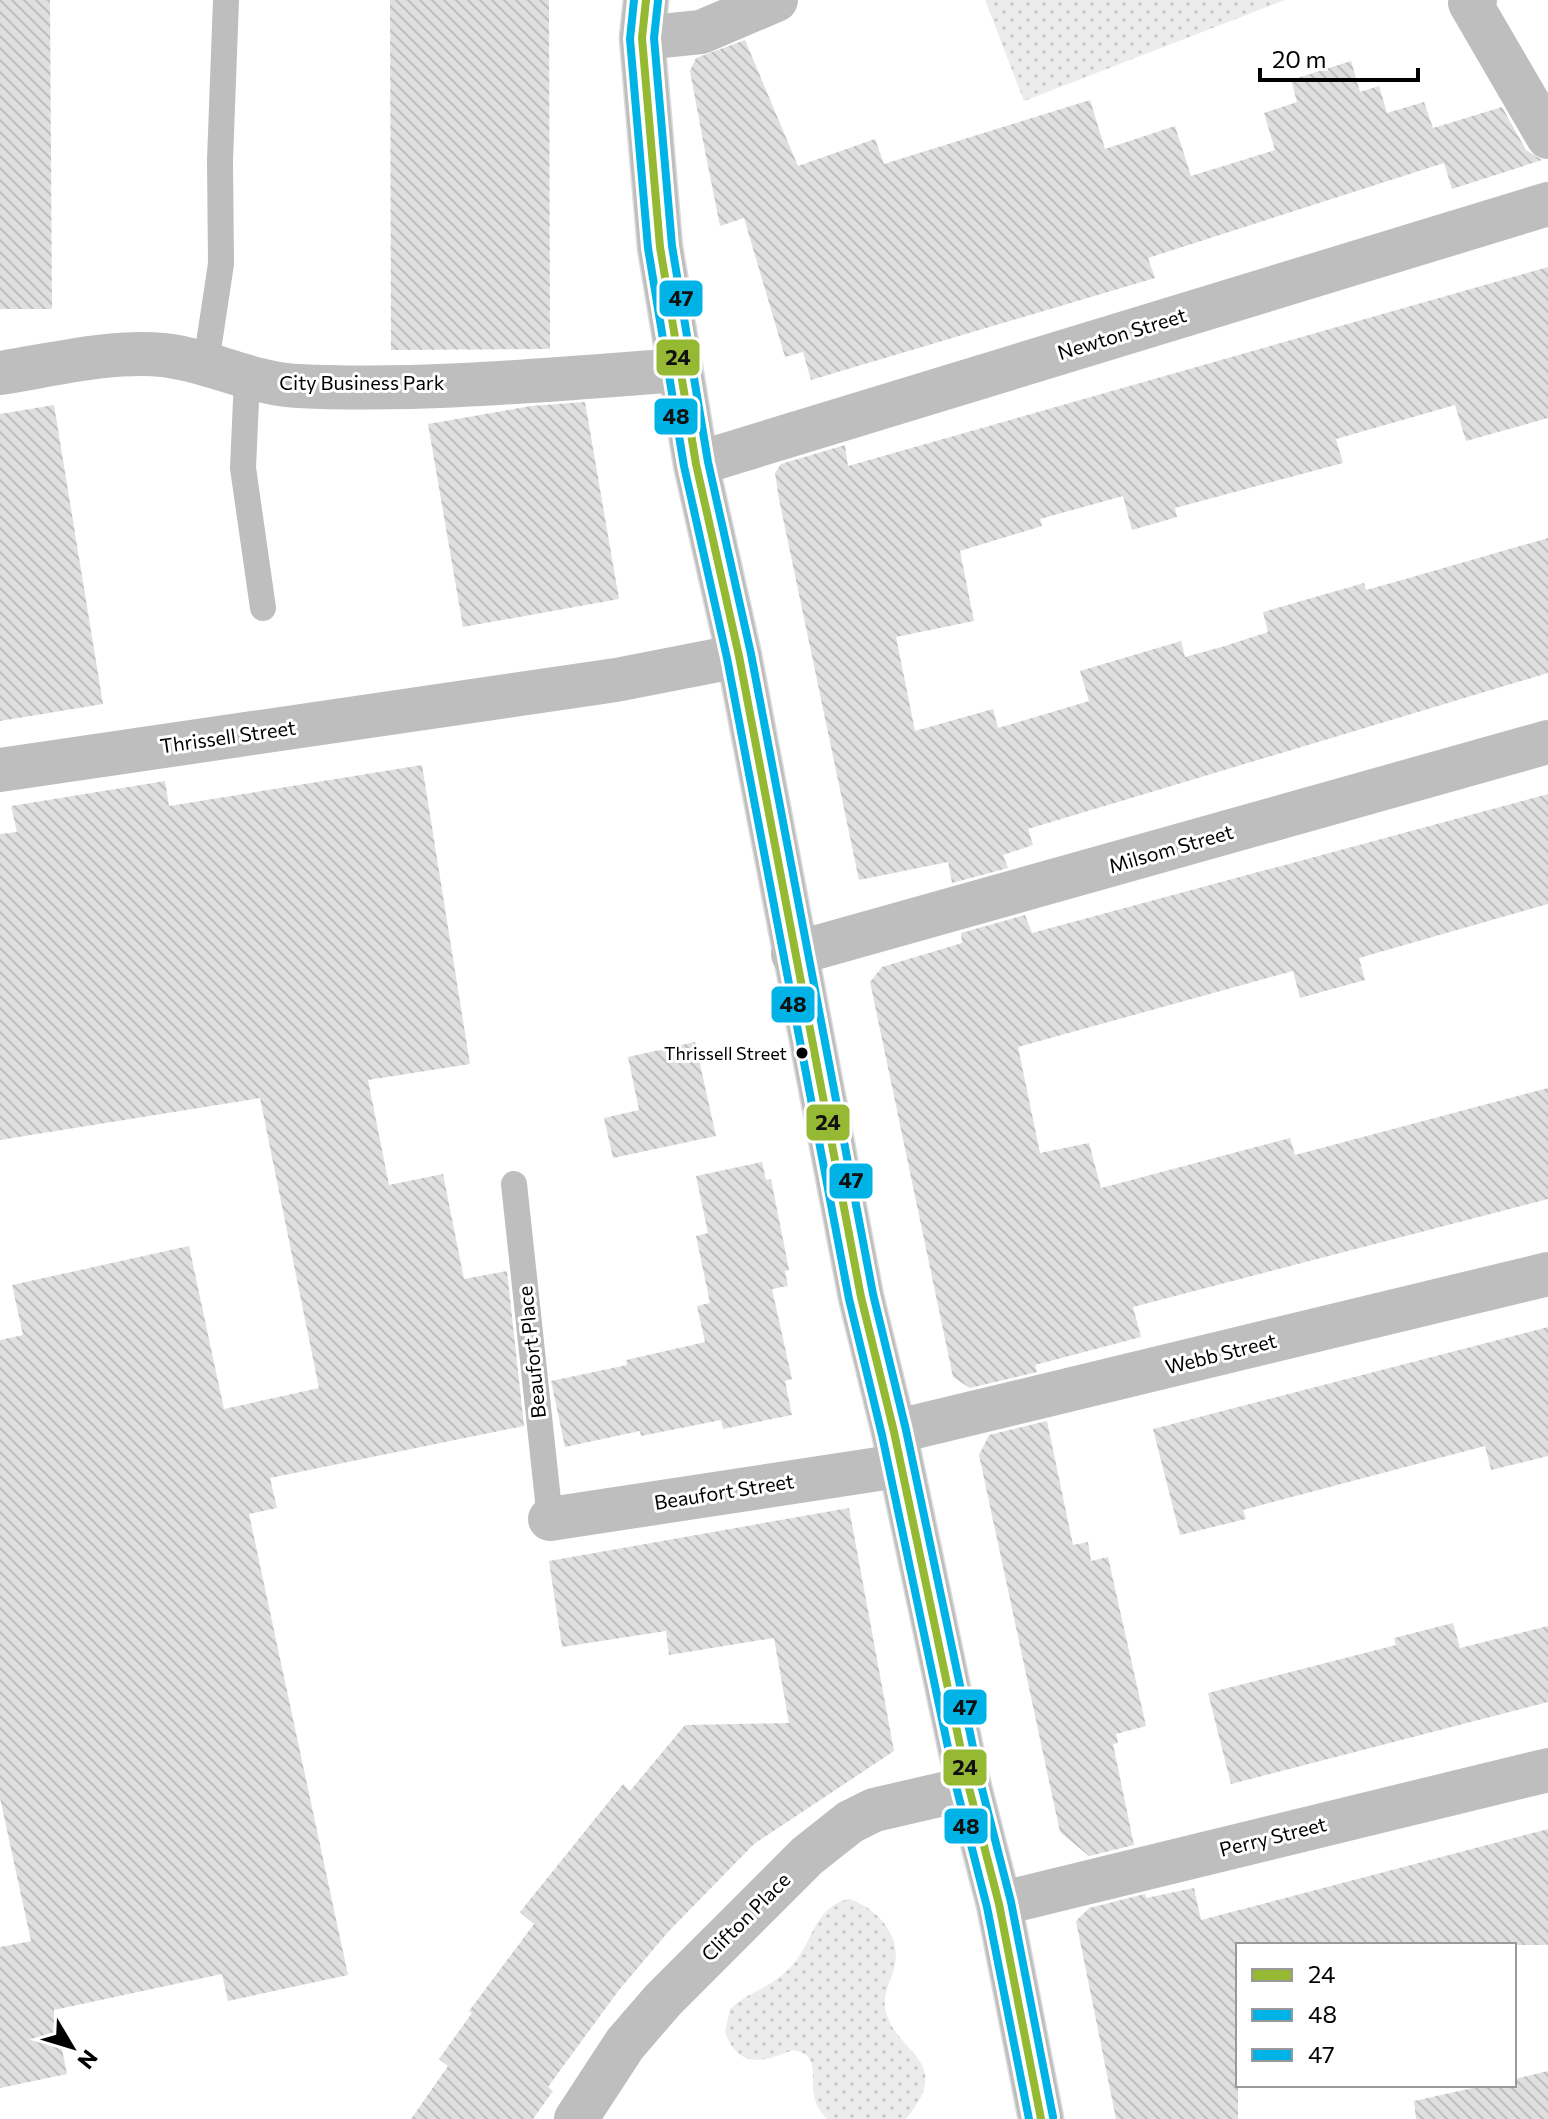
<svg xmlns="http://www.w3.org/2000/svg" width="1548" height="2119" font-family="Commissioner,sans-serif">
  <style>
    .grass { fill: url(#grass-dots) }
    .building { fill: url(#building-back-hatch) }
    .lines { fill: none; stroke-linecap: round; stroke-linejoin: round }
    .primary-casing { stroke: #dbdbdb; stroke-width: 47 }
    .lane { stroke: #bebebe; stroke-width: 26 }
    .street { stroke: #bebebe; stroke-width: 44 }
    .primary { stroke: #bebebe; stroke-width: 44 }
    .bus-1-casing { stroke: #fff; stroke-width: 14 }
    .bus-2-casing { stroke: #fff; stroke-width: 14 }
    .bus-3-casing { stroke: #fff; stroke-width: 14 }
    .bus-1 { stroke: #95b933; stroke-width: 8 }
    .bus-2 { stroke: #00b3e6; stroke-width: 8 }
    .bus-3 { stroke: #00b3e6; stroke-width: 8 }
    .bus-dot { fill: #000; stroke: #fff; stroke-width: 3 }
    .labels { text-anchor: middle; stroke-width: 6; stroke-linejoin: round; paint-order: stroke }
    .bus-label { font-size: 18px; fill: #000; stroke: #fff; text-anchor: end }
    .street-label { font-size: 20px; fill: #000; stroke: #fff }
    .line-badge { stroke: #fff; stroke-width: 3 }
    .pale-badge-label { font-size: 22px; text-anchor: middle; font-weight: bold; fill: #111 }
  </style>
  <defs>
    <pattern id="grass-dots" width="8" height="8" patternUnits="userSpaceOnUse" patternTransform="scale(2)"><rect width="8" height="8" fill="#ececec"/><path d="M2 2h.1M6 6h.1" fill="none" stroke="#c9c9c9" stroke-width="1.8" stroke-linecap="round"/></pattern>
    <pattern id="building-back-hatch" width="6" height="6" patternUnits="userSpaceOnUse" patternTransform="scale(2)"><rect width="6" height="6" fill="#dfdfdf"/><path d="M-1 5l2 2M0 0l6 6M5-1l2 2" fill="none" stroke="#bebebe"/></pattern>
  </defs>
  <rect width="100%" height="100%" fill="#fff"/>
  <g class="grass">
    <path d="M 985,0 L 1285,0 L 1024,101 Z"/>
    <path d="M 849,1899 C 876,1907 901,1935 895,1964 C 893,1978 883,1992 885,2006 C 890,2053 958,2057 906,2119 L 827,2119 C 798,2091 830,2056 793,2050 C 765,2061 739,2071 725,2032 L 730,2009 C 751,1989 774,1988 795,1962 C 813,1939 817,1905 849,1899 Z"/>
  </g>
  <g class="building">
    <path d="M 0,0 L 50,0 L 52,309 L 0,309 Z"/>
    <path d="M 390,0 L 549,0 L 550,349 L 391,350 Z"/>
    <path d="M 745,40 L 798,166 L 875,139 L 884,164 L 1090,100 L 1105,149 L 1175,126 L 1191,176 L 1275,150 L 1264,113 L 1297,102 L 1291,80 L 1351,61 L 1360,92 L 1379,86 L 1387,113 L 1424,102 L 1433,128 L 1502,107 L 1526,150 L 1542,160 L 1452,189 L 1444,163 L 1148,258 L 1155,278 L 811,380 L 803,352 L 785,357 L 744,218 L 720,226 L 704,146 L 690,71 L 696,58 Z"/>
    <path d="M 1548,267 L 1548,418 L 1466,441 L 1455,405 L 1336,439 L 1343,463 L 1175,508 L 1177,517 L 1132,530 L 1123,496 L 1040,519 L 1042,526 L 960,551 L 974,621 L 896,637 L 915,731 L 993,709 L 998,728 L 1089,701 L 1080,671 L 1181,641 L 1185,657 L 1225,646 L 1268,632 L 1263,612 L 1364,583 L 1366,590 L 1402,580 L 1548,538 L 1548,673 L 1028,829 L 1033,845 L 1003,855 L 1008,868 L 952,883 L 948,862 L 859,880 L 779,499 L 775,473 L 781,464 L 845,445 L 848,466 Z"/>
    <path d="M 585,402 L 619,599 L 463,627 L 428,424 L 531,406 Z"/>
    <path d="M 54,405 L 103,704 L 0,721 L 0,414 Z"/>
    <path d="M 422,765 L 470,1064 L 368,1080 L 389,1185 L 443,1174 L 464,1279 L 507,1271 L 524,1426 L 270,1478 L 277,1508 L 249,1514 L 348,1975 L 228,2001 L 222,1974 L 54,2010 L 67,2074 L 0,2088 L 0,1947 L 31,1941 L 0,1798 L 0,1340 L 23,1335 L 12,1285 L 189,1246 L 224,1409 L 319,1388 L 260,1098 L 0,1140 L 0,834 L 17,832 L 11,806 L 165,781 L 169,806 Z"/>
    <path d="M 1548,794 L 1548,904 L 1359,958 L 1365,980 L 1300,998 L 1293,971 L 1018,1047 L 1040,1153 L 1089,1143 L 1101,1188 L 1290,1138 L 1295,1155 L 1548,1088 L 1548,1199 L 1133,1307 L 1141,1337 L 1035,1365 L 1037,1372 L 970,1388 L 953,1377 L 870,982 L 882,967 L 962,943 L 961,933 L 1025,915 L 1032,933 Z"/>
    <path d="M 695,1042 L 716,1136 L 613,1158 L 604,1118 L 639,1110 L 628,1057 Z"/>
    <path d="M 762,1162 L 766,1180 L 771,1179 L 789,1270 L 785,1271 L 788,1286 L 772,1289 L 792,1379 L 785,1381 L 792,1415 L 723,1429 L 721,1420 L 641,1436 L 640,1431 L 565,1447 L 551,1381 L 627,1365 L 626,1360 L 705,1342 L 697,1306 L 710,1303 L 696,1236 L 708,1233 L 696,1176 Z"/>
    <path d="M 1548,1327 L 1548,1456 L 1491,1470 L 1485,1446 L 1243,1510 L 1246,1519 L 1180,1535 L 1153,1429 Z"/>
    <path d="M 1047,1421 L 1073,1545 L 1088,1542 L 1091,1561 L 1108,1557 L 1146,1726 L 1116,1734 L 1118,1743 L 1113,1744 L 1134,1845 L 1089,1856 L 1060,1832 L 979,1455 L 989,1435 Z"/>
    <path d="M 849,1508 L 894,1751 L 754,1844 L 669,1931 L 619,1990 L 548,2087 L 553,2091 L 533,2119 L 411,2119 L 448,2066 L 439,2059 L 472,2013 L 469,2011 L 534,1924 L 520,1912 L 623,1784 L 630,1791 L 685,1725 L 789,1723 L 774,1638 L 669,1655 L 666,1631 L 562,1647 L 549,1561 Z"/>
    <path d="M 1453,1623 L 1460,1648 L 1548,1626 L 1548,1702 L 1231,1784 L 1208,1693 L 1396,1645 L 1394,1638 Z"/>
    <path d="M 1548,1829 L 1548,1945 L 1238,1945 L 1238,2119 L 1116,2119 L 1076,1921 L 1089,1908 L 1145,1894 L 1146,1898 L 1194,1888 L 1201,1920 Z"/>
    <path d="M 1548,2071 L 1548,2119 L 1416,2119 L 1414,2101 L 1486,2085 L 1514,2085 L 1514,2079 Z"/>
  </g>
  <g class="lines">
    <defs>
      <path id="primary" d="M 646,0 L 642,38 L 660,247 L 696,464 L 739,656 L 861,1297 L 894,1432 L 969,1788 L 999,1904 L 1041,2119"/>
    </defs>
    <use href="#primary" class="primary-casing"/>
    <g class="lane">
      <path d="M 206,363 L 221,264 L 220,160 L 226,0"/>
      <path d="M 247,378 L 243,468 L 263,608"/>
      <path d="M 514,1184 L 550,1519"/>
    </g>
    <g class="street">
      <path d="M 1475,0 L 1470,3 L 1548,137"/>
      <path d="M 642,38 L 701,32 L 776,0"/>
      <path d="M 0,373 C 52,365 110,350 163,355 C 210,360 251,384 298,386 C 425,392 554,379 680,370"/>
      <path d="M 696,464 L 1548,204"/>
      <path d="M 0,770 L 616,680 L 739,656"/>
      <path d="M 793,954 L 1548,742"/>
      <path d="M 894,1432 L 1548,1274"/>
      <path d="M 550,1519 L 898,1466"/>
      <path d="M 999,1904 L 1548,1770"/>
      <path d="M 576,2119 L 625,2044 L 663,2000 L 807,1856 L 850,1822 L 874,1810 L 969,1788"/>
    </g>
    <use href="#primary" class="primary"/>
    <defs>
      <path id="bus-1" d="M 646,0 L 642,38 L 660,247 L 696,464 L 739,656 L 861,1297 L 894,1432 L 969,1788 L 999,1904 L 1041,2119"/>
      <path id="bus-2" d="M 634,0 L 630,39 L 648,248 L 684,466 L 727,658 L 849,1299 L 882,1435 L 957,1790 L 987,1907 L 1029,2119"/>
      <path id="bus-3" d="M 658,1 L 654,38 L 672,246 L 708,462 L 751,654 L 873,1294 L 906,1430 L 981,1785 L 1011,1902 L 1053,2117"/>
    </defs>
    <use href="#bus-1" class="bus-1-casing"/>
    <use href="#bus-2" class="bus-2-casing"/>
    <use href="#bus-3" class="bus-3-casing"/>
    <use href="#bus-1" class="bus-1"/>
    <use href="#bus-2" class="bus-2"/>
    <use href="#bus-3" class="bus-3"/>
  </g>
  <circle class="bus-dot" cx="802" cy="1053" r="7"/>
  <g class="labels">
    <g class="bus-label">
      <text x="787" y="1060">Thrissell Street</text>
    </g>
    <g class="street-label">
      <text transform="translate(1122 334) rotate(-17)" y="7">Newton Street</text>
      <text x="362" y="390">City Business Park</text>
      <text transform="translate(228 737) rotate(-8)" y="7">Thrissell Street</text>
      <text transform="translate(1171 849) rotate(-16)" y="7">Milsom Street</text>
      <text transform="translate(532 1352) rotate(-96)" y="7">Beaufort Place</text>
      <text transform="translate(1221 1354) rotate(-14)" y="7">Webb Street</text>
      <text transform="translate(724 1492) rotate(-9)" y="7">Beaufort Street</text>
      <text transform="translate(1273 1837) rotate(-14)" y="7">Perry Street</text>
      <text transform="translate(746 1917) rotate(-45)" y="7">Clifton Place</text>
    </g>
  </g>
  <g class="line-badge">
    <rect x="658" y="279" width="46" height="39" rx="8" fill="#00b3e6"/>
    <rect x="655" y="338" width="46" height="39" rx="8" fill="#95b933"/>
    <rect x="653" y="397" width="46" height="39" rx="8" fill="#00b3e6"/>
    <rect x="770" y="985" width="46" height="39" rx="8" fill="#00b3e6"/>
    <rect x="805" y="1103" width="46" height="39" rx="8" fill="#95b933"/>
    <rect x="828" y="1162" width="46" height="38" rx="8" fill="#00b3e6"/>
    <rect x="942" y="1688" width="46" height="38" rx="8" fill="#00b3e6"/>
    <rect x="942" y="1748" width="46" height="39" rx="8" fill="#95b933"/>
    <rect x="943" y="1807" width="46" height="38" rx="8" fill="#00b3e6"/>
  </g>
  <g class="pale-badge-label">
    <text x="681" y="306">47</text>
    <text x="678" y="365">24</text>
    <text x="676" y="424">48</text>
    <text x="793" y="1012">48</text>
    <text x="828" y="1130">24</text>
    <text x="851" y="1188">47</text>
    <text x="965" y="1715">47</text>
    <text x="965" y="1775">24</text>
    <text x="966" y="1834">48</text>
  </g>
  <rect x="1236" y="1943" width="280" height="144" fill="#ffffff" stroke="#999999" stroke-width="2"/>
  <rect x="1252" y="1969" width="40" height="12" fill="#95b933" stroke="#999999" stroke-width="2"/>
  <text x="1308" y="1983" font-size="24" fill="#000000">24</text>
  <rect x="1252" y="2009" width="40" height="12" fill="#00b3e6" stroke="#999999" stroke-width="2"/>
  <text x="1308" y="2023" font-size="24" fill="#000000">48</text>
  <rect x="1252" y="2049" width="40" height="12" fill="#00b3e6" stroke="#999999" stroke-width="2"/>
  <text x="1308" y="2063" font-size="24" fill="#000000">47</text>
  <g transform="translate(72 2047) rotate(128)" stroke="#ffffff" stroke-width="6" paint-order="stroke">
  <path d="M0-6L14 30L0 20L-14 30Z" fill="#000000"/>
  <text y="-12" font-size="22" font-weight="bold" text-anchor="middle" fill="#000000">N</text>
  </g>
  <path d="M1260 68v12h158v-12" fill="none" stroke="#000000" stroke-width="4"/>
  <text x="1272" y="68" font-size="24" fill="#000000" stroke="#ffffff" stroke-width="6" paint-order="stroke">20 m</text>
</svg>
